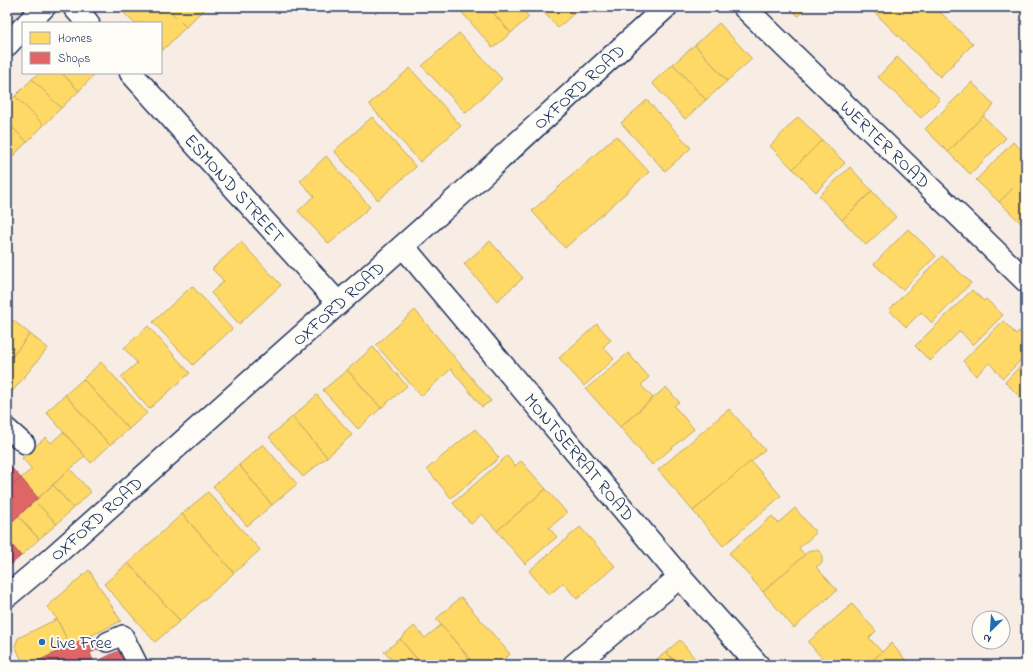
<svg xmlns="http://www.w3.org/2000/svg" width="1033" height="672" font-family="'Indie Flower',sans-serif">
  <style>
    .built { fill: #f2dbce }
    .homes { fill: #ffd966; stroke: #bba664 }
    .shops { fill: #e06666; stroke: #a55664 }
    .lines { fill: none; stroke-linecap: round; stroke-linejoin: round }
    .lane-casing { stroke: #1b2f5e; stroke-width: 22 }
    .street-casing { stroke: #1b2f5e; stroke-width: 25 }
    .lane { stroke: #fdfcf7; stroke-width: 19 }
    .street { stroke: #fdfcf7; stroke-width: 22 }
    .poi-dot { fill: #1f6fb2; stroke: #fdfcf7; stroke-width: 1.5 }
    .labels { text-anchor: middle; stroke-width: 4; stroke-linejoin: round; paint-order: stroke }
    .street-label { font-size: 18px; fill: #1b2f5e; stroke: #fdfcf7 }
    .poi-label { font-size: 18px; fill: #1b2f5e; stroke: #fdfcf7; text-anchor: start }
  </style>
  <rect width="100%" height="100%" fill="#f8ede4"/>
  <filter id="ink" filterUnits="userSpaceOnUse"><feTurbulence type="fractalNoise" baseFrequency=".025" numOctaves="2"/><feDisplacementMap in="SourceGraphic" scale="8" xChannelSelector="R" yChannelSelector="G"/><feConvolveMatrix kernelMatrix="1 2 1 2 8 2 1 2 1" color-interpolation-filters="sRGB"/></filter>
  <g filter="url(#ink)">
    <path class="built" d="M 7,7 L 27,7 L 7,27 Z"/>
    <g class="homes">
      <path d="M 118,7 L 166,7 L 186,27 L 162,51 L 161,23 L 134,23 Z"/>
      <path d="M 166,7 L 206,7 L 186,27 Z"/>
      <path d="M 457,7 L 488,7 L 511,33 L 493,48 Z"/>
      <path d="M 488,7 L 520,7 L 529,17 L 511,33 Z"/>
      <path d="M 539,7 L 581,7 L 558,28 Z"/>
      <path d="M 790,7 L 807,7 L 798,16 Z"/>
      <path d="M 869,7 L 935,7 L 973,44 L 940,77 Z"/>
      <path d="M 719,23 L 752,59 L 727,81 L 695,45 Z"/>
      <path d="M 459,33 L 502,79 L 466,113 L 422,66 Z"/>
      <path d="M 695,45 L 727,81 L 706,100 L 673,64 Z"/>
      <path d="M 897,57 L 940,99 L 921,118 L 878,77 Z"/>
      <path d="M 673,64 L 706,100 L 685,119 L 652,83 Z"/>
      <path d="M 410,68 L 461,126 L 420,162 L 369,104 Z"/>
      <path d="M 39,73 L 62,73 L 79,91 L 61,108 L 32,79 Z"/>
      <path d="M 62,73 L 90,73 L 93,76 L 79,91 Z"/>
      <path d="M 32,79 L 61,108 L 44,125 L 15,96 Z"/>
      <path d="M 972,82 L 994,105 L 948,152 L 925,129 Z"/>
      <path d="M 15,96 L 44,125 L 27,142 L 7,122 L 7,104 Z"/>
      <path d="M 647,100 L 691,148 L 665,171 L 621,123 Z"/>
      <path d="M 983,116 L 1006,138 L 970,174 L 948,152 Z"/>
      <path d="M 372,117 L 416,167 L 378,200 L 334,151 Z"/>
      <path d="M 798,117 L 822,140 L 793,169 L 770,146 Z"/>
      <path d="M 7,122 L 27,142 L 10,159 L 7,156 Z"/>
      <path d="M 616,136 L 649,172 L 565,248 L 532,211 Z"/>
      <path d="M 822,140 L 845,163 L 816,192 L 793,169 Z"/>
      <path d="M 1013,142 L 1026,154 L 1026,175 L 999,202 L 976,180 Z"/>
      <path d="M 326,156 L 370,207 L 329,244 L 298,211 L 314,196 L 300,181 Z"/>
      <path d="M 850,167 L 872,191 L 842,220 L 819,196 Z"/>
      <path d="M 1026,175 L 1026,222 L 1023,225 L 999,202 Z"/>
      <path d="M 872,191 L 896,217 L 866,245 L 842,220 Z"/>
      <path d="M 908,229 L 936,256 L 902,290 L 874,264 Z"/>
      <path d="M 490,241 L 523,278 L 497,301 L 464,264 Z"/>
      <path d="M 241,242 L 281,285 L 239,324 L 211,293 L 224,281 L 212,269 Z"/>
      <path d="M 942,256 L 971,283 L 932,323 L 921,312 L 906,327 L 889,310 Z"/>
      <path d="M 192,286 L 232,329 L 193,365 L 153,322 Z"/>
      <path d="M 972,290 L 984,301 L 986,299 L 1003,315 L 973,345 L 960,331 L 930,361 L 915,346 Z"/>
      <path d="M 415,310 L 491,401 L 482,407 L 451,369 L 421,396 L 376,345 Z"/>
      <path d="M 13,320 L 30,334 L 7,363 L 7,327 Z"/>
      <path d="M 1003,321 L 1016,334 L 1019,331 L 1026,339 L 1026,355 L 1003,378 L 989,363 L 976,376 L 963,361 Z"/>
      <path d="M 597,324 L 611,340 L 603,347 L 614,359 L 584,386 L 559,358 Z"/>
      <path d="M 148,326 L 190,373 L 149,409 L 121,377 L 137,363 L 124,348 Z"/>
      <path d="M 30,334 L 48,348 L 11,393 L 7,389 L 7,363 Z"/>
      <path d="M 373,347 L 407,386 L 381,408 L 347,370 Z"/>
      <path d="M 628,353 L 649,377 L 641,385 L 653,398 L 620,427 L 586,389 Z"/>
      <path d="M 1026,360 L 1026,403 L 1005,382 Z"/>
      <path d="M 101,362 L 147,413 L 129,429 L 83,379 Z"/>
      <path d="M 347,370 L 381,408 L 358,429 L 323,390 Z"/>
      <path d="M 83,379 L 129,429 L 110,445 L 65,395 Z"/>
      <path d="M 666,387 L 679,402 L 674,406 L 694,429 L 652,465 L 620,427 Z"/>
      <path d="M 65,395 L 110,445 L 91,463 L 46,412 Z"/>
      <path d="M 317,395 L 352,435 L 327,457 L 292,417 Z"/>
      <path d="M 729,409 L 765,450 L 693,511 L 658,470 Z"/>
      <path d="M 292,417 L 327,457 L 303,477 L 269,437 Z"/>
      <path d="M 475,429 L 499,458 L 451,498 L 427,469 Z"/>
      <path d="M 63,432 L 85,456 L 38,498 L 21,478 L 32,469 L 22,458 L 46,437 L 51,443 Z"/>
      <path d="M 263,444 L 297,484 L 272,505 L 239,465 Z"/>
      <path d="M 507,456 L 515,466 L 521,461 L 546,489 L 497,531 L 482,514 L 471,524 L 453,503 Z"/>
      <path d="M 751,461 L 781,496 L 723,546 L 693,511 Z"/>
      <path d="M 239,465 L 272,505 L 247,526 L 213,486 Z"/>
      <path d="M 70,469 L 91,492 L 73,508 L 53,485 Z"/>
      <path d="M 53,485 L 73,508 L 57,524 L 35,501 Z"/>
      <path d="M 546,489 L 567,513 L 549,528 L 557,537 L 525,564 L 497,531 Z"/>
      <path d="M 208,492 L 260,550 L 234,573 L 182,514 Z"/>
      <path d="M 35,501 L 57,524 L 39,539 L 18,516 Z"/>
      <path d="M 795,508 L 816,533 L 799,548 L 805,555 L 763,592 L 729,553 L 772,516 L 778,523 Z"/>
      <path d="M 182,514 L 234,573 L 180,621 L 128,563 Z"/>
      <path d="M 18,516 L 39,539 L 21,556 L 7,539 L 7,526 Z"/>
      <path d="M 580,527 L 615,566 L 577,599 L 563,583 L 549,595 L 529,571 Z"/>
      <path d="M 810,550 L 818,550 L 822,555 L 822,563 L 816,567 L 837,590 L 794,628 L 763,592 Z"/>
      <path d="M 128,563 L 180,621 L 155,642 L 104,584 Z"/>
      <path d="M 89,570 L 121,621 L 70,646 L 57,619 L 47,607 Z"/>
      <path d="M 461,597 L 510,654 L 498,665 L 475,665 L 436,619 Z"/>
      <path d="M 852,604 L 876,631 L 869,638 L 882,652 L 867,665 L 828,665 L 808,642 Z"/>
      <path d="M 57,619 L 70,646 L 30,665 L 24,665 L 15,646 L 18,638 Z"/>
      <path d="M 441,625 L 475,665 L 422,665 L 400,639 L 414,626 L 425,638 Z"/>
      <path d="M 400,639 L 422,665 L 389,665 L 393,661 L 384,652 Z"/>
      <path d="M 680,640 L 700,665 L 678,665 L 666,652 Z"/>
      <path d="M 891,643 L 910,665 L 867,665 L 882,652 Z"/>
      <path d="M 666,652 L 678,665 L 656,665 L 653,662 Z"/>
    </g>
    <g class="shops">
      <path d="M 7,463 L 21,478 L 7,491 Z"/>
      <path d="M 21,478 L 38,498 L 7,526 L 7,491 Z"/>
      <path d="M 7,539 L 21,556 L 7,568 Z"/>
      <path d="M 92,635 L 99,649 L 90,653 L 94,663 L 89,665 L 30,665 Z"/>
      <path d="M 124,648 L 133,665 L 89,665 L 94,663 Z"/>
    </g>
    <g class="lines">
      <defs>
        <g id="lane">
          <path d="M 7,428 L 25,444"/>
          <path d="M 107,642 L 123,635 L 138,665"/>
        </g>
        <g id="street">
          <path d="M 74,7 L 88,23"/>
          <path id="s1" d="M 744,7 L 1026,281"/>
          <path d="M 28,23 L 44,7"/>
          <path d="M 7,45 L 23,28"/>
          <path id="s2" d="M 131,73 L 338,303"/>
          <path id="s3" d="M 403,246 L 680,577 L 758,665"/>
          <path id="s4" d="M 7,596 L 44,565 L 477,180 L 666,7"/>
          <path d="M 574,665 L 680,577"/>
        </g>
      </defs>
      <use href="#lane" class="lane-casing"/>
      <use href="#street" class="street-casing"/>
      <use href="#lane" class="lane"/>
      <use href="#street" class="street"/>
    </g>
  </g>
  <circle class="poi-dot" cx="42" cy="642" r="4"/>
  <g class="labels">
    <g class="street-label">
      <text dy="6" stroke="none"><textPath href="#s4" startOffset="766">OXFORD ROAD</textPath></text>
      <text dy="6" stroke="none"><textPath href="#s1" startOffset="197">WERTER ROAD</textPath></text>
      <text dy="6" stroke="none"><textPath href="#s2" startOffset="155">ESMOND STREET</textPath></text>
      <text dy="6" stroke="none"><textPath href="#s4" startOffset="442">OXFORD ROAD</textPath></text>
      <text dy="6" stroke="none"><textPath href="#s3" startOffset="275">MONTSERRAT ROAD</textPath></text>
      <text dy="6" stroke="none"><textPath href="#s4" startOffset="118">OXFORD ROAD</textPath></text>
    </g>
    <g class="poi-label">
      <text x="50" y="648">Live Free</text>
    </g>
  </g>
  <rect width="1033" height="672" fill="none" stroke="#fdfcf7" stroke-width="24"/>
  <rect x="12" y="12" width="1009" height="648" fill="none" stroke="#1b2f5e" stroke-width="1.5" filter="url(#ink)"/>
  <rect x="22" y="22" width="140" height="52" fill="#fdfcf7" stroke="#a3aaba"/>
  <rect x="30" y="32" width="20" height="12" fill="#ffd966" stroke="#a3aaba"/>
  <text x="58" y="42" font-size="12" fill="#1b2f5e">Homes</text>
  <rect x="30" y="52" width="20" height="12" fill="#e06666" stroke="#a3aaba"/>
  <text x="58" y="62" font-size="12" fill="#1b2f5e">Shops</text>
  <g transform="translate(991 630) rotate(205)"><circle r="19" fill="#fdfcf7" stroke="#a3aaba"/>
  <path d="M0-3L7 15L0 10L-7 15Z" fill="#1f6fb2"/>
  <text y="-6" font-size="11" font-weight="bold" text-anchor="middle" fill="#1b2f5e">N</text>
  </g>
</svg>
